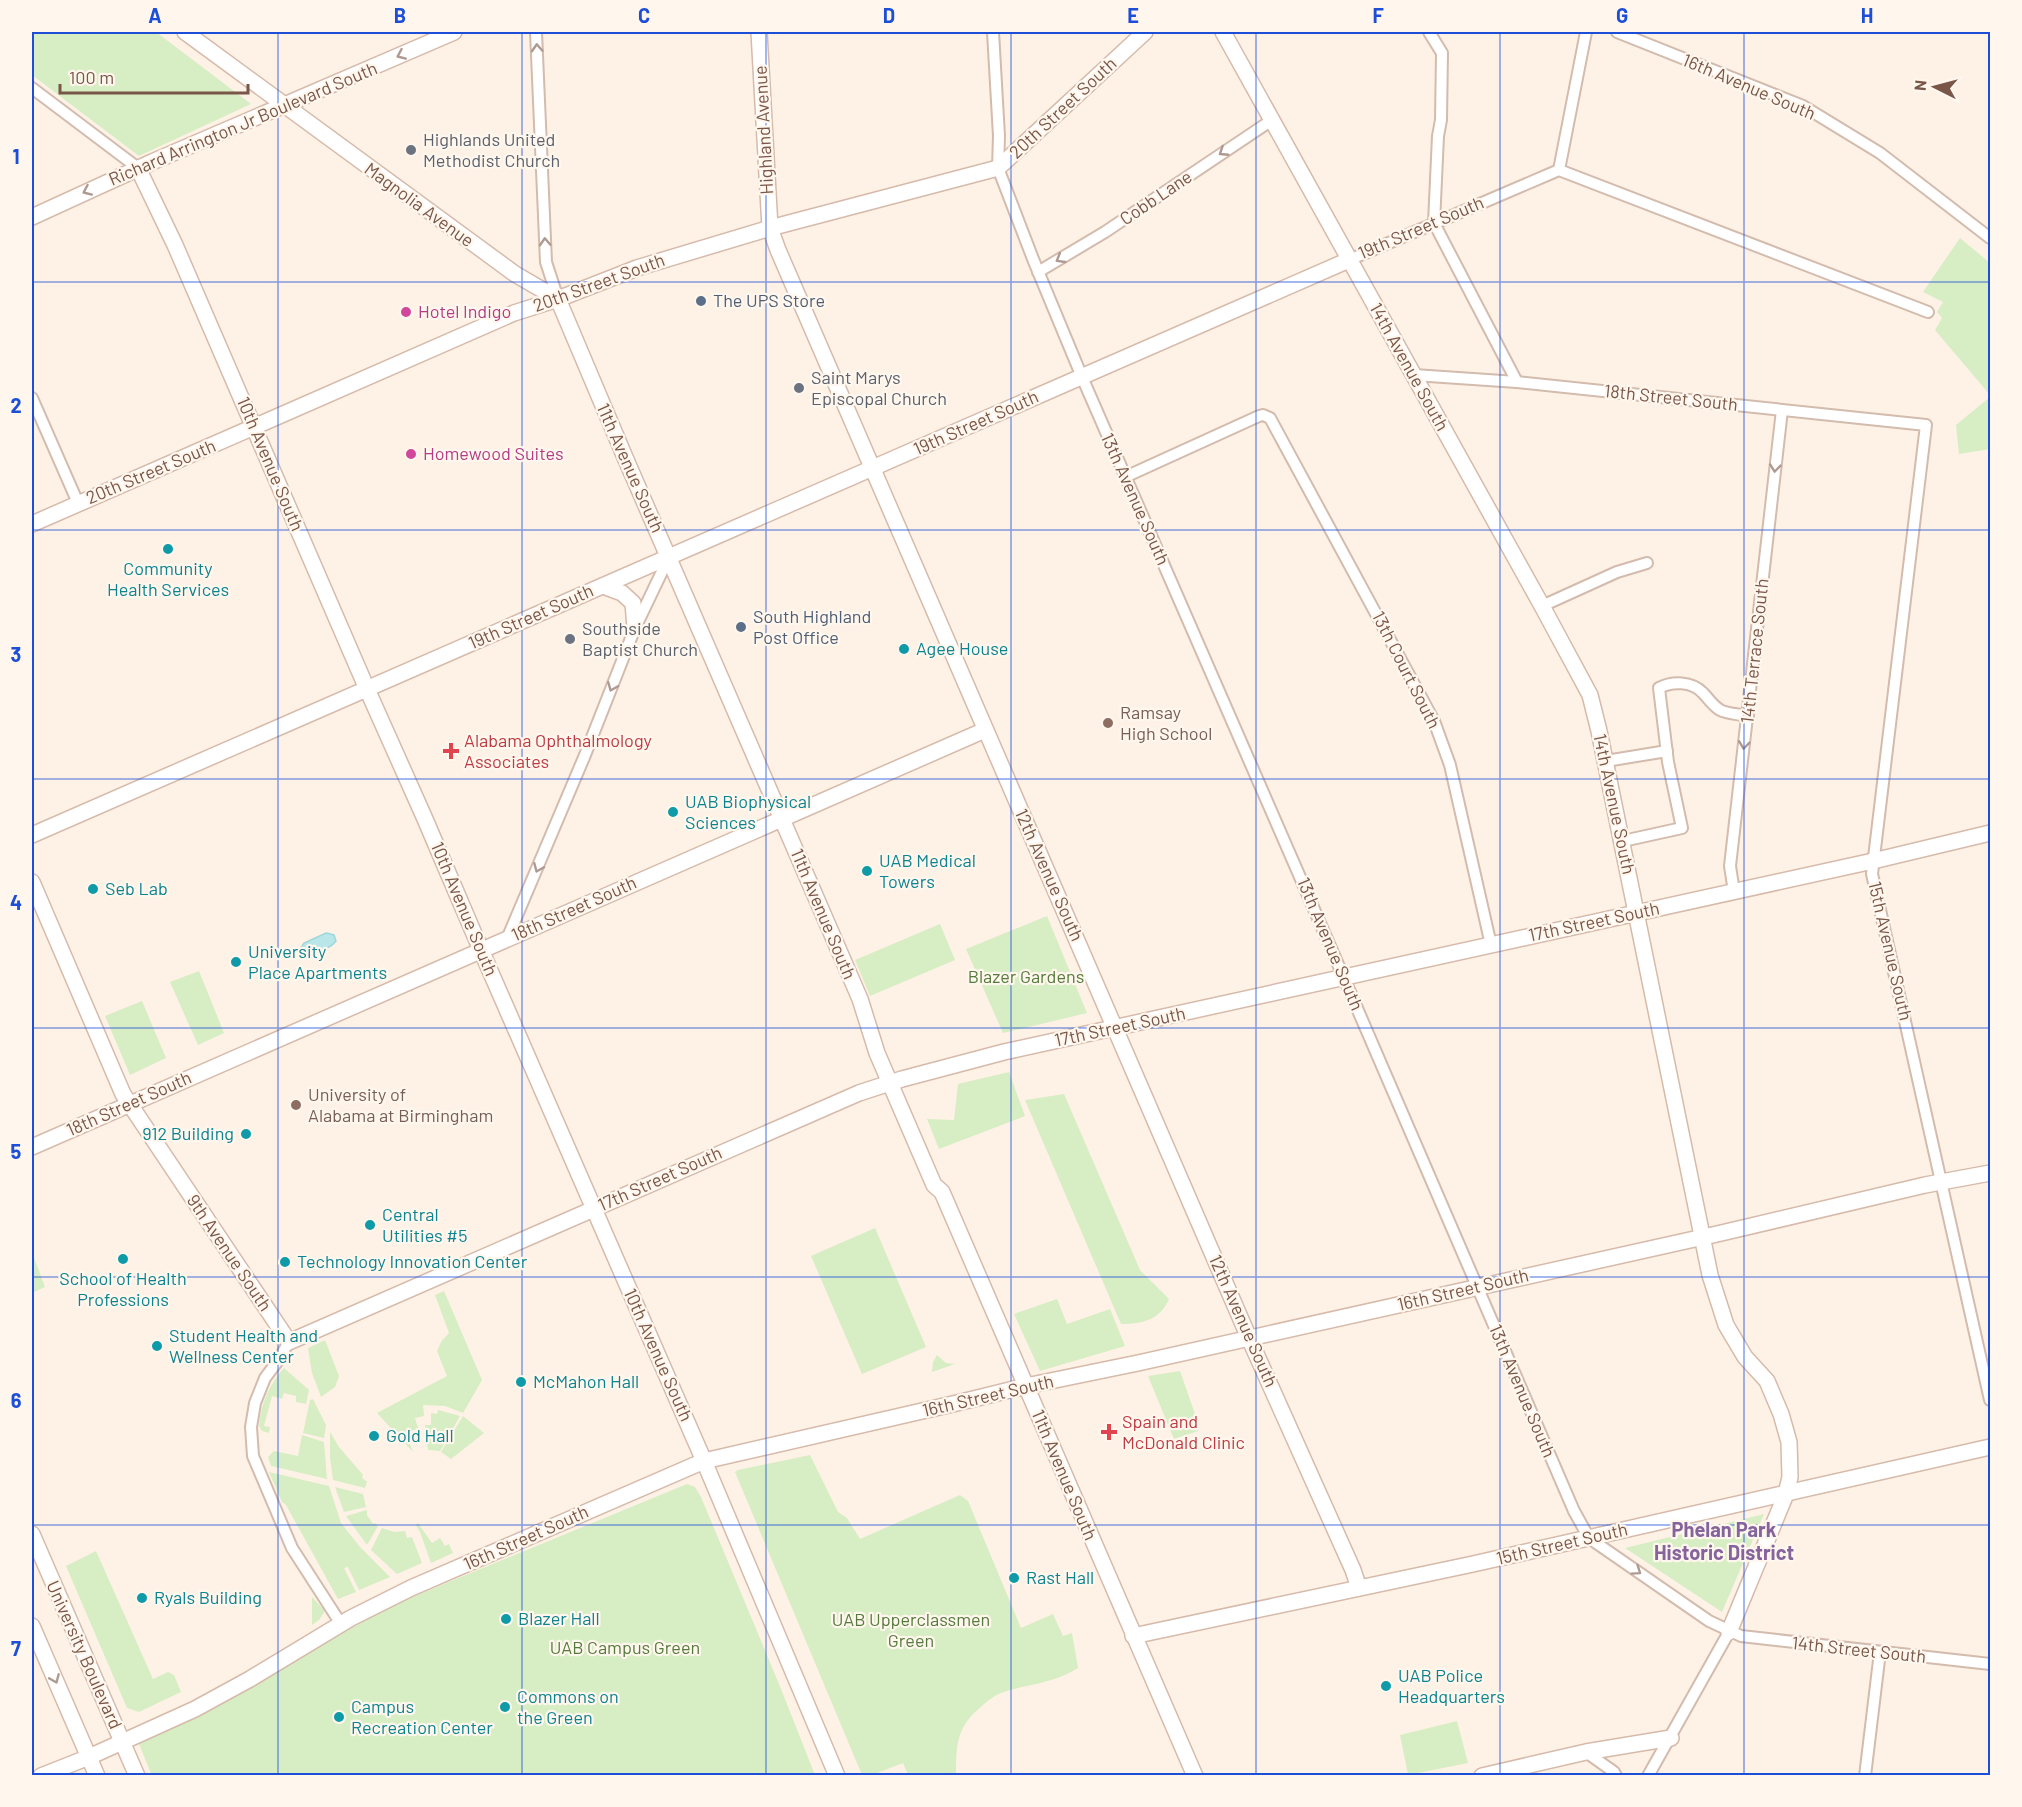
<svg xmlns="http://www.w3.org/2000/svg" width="2022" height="1807" font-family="Barlow,sans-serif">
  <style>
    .green { fill: #d7edc3 }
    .water { fill: #b8e6e9; stroke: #9ed7db; stroke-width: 1.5 }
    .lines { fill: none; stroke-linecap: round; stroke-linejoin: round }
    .street-casing { stroke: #d3bbad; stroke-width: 14 }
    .secondary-casing { stroke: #d6baaa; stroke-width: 18 }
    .street { stroke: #fff; stroke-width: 10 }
    .secondary { stroke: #fff; stroke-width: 15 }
    .oneway { stroke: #af9a91 }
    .grid { fill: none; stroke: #1d4ed8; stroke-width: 1.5; stroke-opacity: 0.55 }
    .worship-dot { fill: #6b7280; stroke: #fff7ed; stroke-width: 2 }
    .service-dot { fill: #5c6f8a; stroke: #fff7ed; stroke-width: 2 }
    .hotel-dot { fill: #d1479c; stroke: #fff7ed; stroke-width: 2 }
    .culture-dot { fill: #0f9aa8; stroke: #fff7ed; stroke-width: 2 }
    .education-dot { fill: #8d6e63; stroke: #fff7ed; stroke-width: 2 }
    .health-dot { fill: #e0444e; stroke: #fff7ed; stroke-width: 2 }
    .labels { text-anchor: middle; stroke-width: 4.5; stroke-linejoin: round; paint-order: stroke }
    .street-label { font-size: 18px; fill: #795648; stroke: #fff7ed }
    .worship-label { font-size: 18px; fill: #5b616d; stroke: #fff7ed; text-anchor: start }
    .service-label { font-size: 18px; fill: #4e5e75; stroke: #fff7ed; text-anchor: start }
    .hotel-label { font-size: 18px; fill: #b23c85; stroke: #fff7ed; text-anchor: start }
    .culture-label { font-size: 18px; fill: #0d838f; stroke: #fff7ed; text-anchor: start }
    .education-label { font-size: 18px; fill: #785e54; stroke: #fff7ed; text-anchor: start }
    .health-label { font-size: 18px; fill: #be3a42; stroke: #fff7ed; text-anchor: start }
    .park-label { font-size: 18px; fill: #547a3c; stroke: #fff7ed }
    .neighbourhood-label { font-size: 20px; font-weight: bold; fill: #85649d; stroke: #fff7ed }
    .neatline { fill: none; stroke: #1d4ed8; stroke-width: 2 }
    .grid-label { font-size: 20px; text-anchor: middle; font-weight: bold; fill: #1d4ed8 }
  </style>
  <rect width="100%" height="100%" fill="#fef2e6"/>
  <g class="green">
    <path d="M 32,32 L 156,32 L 251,104 L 139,156 L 32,75 Z"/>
    <path d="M 1960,238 L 1990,263 L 1990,395 L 1935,330 L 1942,318 L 1937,312 L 1943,302 L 1923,292 Z"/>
    <path d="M 1990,397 L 1990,449 L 1959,454 L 1956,425 Z"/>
    <path d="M 1047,916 L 1087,1013 L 1003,1033 L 966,949 Z"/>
    <path d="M 940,924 L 955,960 L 870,996 L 855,960 Z"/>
    <path d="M 199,971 L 224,1033 L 198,1045 L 170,982 Z"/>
    <path d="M 142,1001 L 166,1058 L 130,1075 L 105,1016 Z"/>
    <path d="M 1009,1072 L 1025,1116 L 939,1149 L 927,1119 L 954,1120 L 958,1084 Z"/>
    <path d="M 1064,1094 L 1140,1270 L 1169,1299 C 1160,1320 1142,1324 1121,1324 L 1025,1100 Z"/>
    <path d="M 875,1228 L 926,1347 L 862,1374 L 811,1256 Z"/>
    <path d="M 32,1252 L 45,1287 L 32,1293 Z"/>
    <path d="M 444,1291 L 482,1380 L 463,1413 L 445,1406 L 423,1405 L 424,1416 L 415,1418 L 418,1428 L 406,1434 L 413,1452 L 377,1413 L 447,1376 L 437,1351 L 441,1342 L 449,1333 L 435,1295 Z"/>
    <path d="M 1057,1299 L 1067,1324 L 1110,1309 L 1125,1346 L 1040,1371 L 1014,1314 Z"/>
    <path d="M 325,1340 L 339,1376 L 335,1387 L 321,1397 L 312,1373 L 308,1348 Z"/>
    <path d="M 937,1355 L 946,1363 L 955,1364 L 932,1372 L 933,1362 Z"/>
    <path d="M 284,1368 L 309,1390 L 306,1404 L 296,1402 L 296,1396 L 284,1393 L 282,1399 L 272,1396 L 264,1426 L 270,1427 L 269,1433 L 262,1431 L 259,1426 C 261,1403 269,1385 284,1368 Z"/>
    <path d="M 1180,1371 L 1196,1417 L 1198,1431 L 1174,1439 L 1148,1376 Z"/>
    <path d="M 313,1399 L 326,1425 L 324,1438 L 303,1433 L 310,1400 Z"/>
    <path d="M 438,1410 L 460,1416 L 440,1451 L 428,1450 L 425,1425 L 431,1425 L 431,1413 L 437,1414 Z"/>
    <path d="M 463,1416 L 484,1433 L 451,1459 L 441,1452 Z"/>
    <path d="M 330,1432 L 339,1447 L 363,1475 L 362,1478 L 367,1482 L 365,1488 L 333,1480 L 330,1458 Z"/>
    <path d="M 302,1435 L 324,1442 L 327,1479 L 271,1466 L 268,1457 L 274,1451 L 298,1456 Z"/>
    <path d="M 810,1455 L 838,1512 L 847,1518 L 860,1539 L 960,1495 L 968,1501 L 1021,1628 L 1053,1614 L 1063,1636 L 1072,1633 L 1078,1668 C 1054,1683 1034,1683 1007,1691 C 998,1693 990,1699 983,1705 C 957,1726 956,1743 956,1775 L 908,1775 L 903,1763 L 872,1775 L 862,1775 L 735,1472 L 738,1470 Z"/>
    <path d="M 269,1472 L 329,1486 L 341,1523 L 360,1547 L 390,1577 L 359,1590 L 348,1567 L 344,1568 L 356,1592 L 338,1599 L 286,1505 L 282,1502 Z"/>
    <path d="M 687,1484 L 695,1487 L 701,1497 L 779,1684 L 815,1775 L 152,1776 L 139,1744 L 237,1692 L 393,1605 Z"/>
    <path d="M 335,1487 L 363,1494 L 366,1507 L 344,1512 Z"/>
    <path d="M 367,1510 L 367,1515 L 373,1524 L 375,1523 L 378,1526 L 367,1545 L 346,1516 Z"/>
    <path d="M 1764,1514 L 1722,1612 L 1625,1548 Z"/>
    <path d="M 418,1523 L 432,1543 L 440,1538 L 445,1546 L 449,1544 L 453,1553 L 431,1563 L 420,1532 L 416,1525 Z"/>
    <path d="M 382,1528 L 394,1532 L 405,1531 L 407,1538 L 412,1537 L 422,1563 L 397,1574 L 371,1550 Z"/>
    <path d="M 96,1551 L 153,1679 L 168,1672 L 174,1675 L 181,1692 L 139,1712 L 127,1708 L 66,1566 Z"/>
    <path d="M 312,1597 L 325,1611 L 319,1620 L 312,1625 Z"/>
    <path d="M 1457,1721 L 1468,1763 L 1408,1775 L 1400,1735 Z"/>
  </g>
  <path class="water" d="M 326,933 L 334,935 L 336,941 C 329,950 312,955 301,953 L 300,949 L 304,943 Z"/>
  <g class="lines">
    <defs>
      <g id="street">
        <path d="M 536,32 L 546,262 L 558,299"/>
        <path d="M 993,32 L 999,136 L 998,168 L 1033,259 L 1082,377 L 1344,978 L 1574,1511 L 1589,1538 L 1709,1621 L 1741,1636 L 1990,1664"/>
        <path d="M 1429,32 L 1442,53 L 1441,120 L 1438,136 L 1434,223 L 1517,382"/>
        <path d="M 1617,32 L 1803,106 L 1880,153 L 1990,238"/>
        <path d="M 32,88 L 138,168"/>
        <path d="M 1559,170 L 1586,32"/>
        <path d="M 1349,260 L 1559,170 L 1928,312"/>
        <path d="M 1038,272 L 1105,232 L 1272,120"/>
        <path d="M 1414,375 L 1517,382 L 1926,425 L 1872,874 L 1990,1400"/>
        <path d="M 32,398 L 78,503"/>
        <path d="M 1125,477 L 1259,416 L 1263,415 L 1270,418 L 1434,721 L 1450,765 L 1491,945"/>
        <path d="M 1542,606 L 1617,572 L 1647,563"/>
        <path d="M 1606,761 L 1667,751"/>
        <path d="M 1623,841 L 1682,828 L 1668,762 L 1659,688 C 1672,681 1692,681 1703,693 C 1709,699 1712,705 1720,710 C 1727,714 1739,714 1748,716"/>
        <path d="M 1734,892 L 1730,866 L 1782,410"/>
        <path d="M 507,939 L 585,755 L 635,628 L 669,557"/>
        <path d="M 289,1342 L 277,1362 L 265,1378 L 255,1403 L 251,1427 L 253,1456 L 292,1548 L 341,1624"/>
        <path d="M 1586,1752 L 1614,1772 L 1616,1776"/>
        <path d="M 1648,1776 L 1729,1632"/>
        <path d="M 1865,1776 L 1880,1652"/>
      </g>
      <g id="secondary">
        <path d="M 185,32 L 515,274 L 558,299"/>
        <path d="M 759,32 L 770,228 L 778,250 L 1249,1338 L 1353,1570 L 1359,1588"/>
        <path d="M 1223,32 L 1542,606 L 1590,695 L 1599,731 L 1710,1275 L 1726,1325 L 1745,1357 L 1767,1381 L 1781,1414 L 1789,1442 L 1790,1477 L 1786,1494 L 1729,1632"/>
        <path d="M 138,168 L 175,245 L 367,689 L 425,819 L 481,950 L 704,1461 L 837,1776"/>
        <path d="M 32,217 L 152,162 L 454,32"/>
        <path d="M 558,299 L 624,455 L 860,999 L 877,1053 L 934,1185 L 942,1192 L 1195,1776"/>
        <path d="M 32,524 L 514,313 L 558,299 L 637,268 L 770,228 L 998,168 L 1145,32"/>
        <path d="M 603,586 L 622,593 L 633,603 L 635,628"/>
        <path d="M 32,835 L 1349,260"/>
        <path d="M 32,882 L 123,1094 L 289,1342 L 859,1093 L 902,1079 L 1004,1052 L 1873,861 L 1990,833"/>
        <path d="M 32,1147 L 985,730"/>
        <path d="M 32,1534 L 137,1776"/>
        <path d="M 32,1626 L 97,1776"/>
        <path d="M 1133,1636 L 1473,1564 L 1990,1447"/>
        <path d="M 41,1776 L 89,1757 L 195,1709 L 250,1679 L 351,1618 L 411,1588 L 704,1461 L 957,1403 L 1026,1386 L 1138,1363 L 1717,1234 L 1925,1185 L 1990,1173"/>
        <path d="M 1482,1776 L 1586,1752 L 1671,1738"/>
      </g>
    </defs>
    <use href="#street" class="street-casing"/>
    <use href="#secondary" class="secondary-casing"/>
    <use href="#street" class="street"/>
    <use href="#secondary" class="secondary"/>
  </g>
  <defs><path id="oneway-chevron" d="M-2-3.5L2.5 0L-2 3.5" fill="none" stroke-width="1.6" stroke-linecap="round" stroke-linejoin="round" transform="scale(1.5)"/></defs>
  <g class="oneway">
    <use href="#oneway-chevron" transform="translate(537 48) rotate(-93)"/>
    <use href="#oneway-chevron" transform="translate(401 55) rotate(156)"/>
    <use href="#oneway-chevron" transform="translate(1223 152) rotate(147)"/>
    <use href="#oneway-chevron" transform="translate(87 191) rotate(156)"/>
    <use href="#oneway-chevron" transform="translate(545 242) rotate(-93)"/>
    <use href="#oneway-chevron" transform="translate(1060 259) rotate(149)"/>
    <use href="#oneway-chevron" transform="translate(1775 468) rotate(96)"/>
    <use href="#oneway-chevron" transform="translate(612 687) rotate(112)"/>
    <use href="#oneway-chevron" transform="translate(1744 745) rotate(97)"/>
    <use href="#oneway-chevron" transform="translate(538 868) rotate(113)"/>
    <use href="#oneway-chevron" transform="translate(1637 1571) rotate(35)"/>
    <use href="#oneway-chevron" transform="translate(55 1679) rotate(67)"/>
  </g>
  <path class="grid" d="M 278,32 L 278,1776M 522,32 L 522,1776M 766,32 L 766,1776M 1011,32 L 1011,1776M 1256,32 L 1256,1776M 1500,32 L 1500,1776M 1744,32 L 1744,1776M 32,282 L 1990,282M 32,530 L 1990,530M 32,779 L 1990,779M 32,1028 L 1990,1028M 32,1277 L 1990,1277M 32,1525 L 1990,1525"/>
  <g class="worship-dot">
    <circle cx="411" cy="150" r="6"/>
    <circle cx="799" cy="388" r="6"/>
    <circle cx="570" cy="639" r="6"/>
  </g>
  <g class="service-dot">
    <circle cx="701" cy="301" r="6"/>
    <circle cx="741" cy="627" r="6"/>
  </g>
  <g class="hotel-dot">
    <circle cx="406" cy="312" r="6"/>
    <circle cx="411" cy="454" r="6"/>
  </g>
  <g class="culture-dot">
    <circle cx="168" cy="549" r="6"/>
    <circle cx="904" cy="649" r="6"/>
    <circle cx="673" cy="812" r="6"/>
    <circle cx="867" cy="871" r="6"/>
    <circle cx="93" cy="889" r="6"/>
    <circle cx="236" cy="962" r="6"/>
    <circle cx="246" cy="1134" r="6"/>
    <circle cx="370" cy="1225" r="6"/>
    <circle cx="123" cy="1259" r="6"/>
    <circle cx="285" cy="1262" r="6"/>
    <circle cx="157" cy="1346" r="6"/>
    <circle cx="521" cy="1382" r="6"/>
    <circle cx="374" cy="1436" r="6"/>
    <circle cx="1014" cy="1578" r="6"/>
    <circle cx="142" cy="1598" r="6"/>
    <circle cx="506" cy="1619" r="6"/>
    <circle cx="1386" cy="1686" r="6"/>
    <circle cx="505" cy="1707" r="6"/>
    <circle cx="339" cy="1717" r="6"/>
  </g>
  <g class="education-dot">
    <circle cx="1108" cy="723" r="6"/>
    <circle cx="296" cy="1105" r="6"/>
  </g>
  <g class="health-dot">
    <path d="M448 742h6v6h6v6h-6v6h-6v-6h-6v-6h6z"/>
    <path d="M1106 1423h6v6h6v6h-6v6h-6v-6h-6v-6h6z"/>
  </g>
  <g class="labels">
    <g class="street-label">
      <text transform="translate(1749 87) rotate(23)" y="6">16th Avenue South</text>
      <text transform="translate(1063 108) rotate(-43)" y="6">20th Street South</text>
      <text transform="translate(243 124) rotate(-23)" y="6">Richard Arrington Jr Boulevard South</text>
      <text transform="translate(764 130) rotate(-93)" y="6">Highland Avenue</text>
      <text transform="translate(1156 198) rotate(-34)" y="6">Cobb Lane</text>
      <text transform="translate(419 205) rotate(36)" y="6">Magnolia Avenue</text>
      <text transform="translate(1421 228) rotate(-23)" y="6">19th Street South</text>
      <text transform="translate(599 283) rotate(-20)" y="6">20th Street South</text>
      <text transform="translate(1409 367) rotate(61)" y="6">14th Avenue South</text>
      <text transform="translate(1671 398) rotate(6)" y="6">18th Street South</text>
      <text transform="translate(976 423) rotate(-24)" y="6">19th Street South</text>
      <text transform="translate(270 464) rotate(67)" y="6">10th Avenue South</text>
      <text transform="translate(630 468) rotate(66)" y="6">11th Avenue South</text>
      <text transform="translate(151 472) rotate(-23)" y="6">20th Street South</text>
      <text transform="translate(1135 499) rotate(66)" y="6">13th Avenue South</text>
      <text transform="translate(531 617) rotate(-24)" y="6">19th Street South</text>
      <text transform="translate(1755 651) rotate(-84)" y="6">14th Terrace South</text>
      <text transform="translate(1406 670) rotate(63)" y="6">13th Court South</text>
      <text transform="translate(1614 804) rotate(78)" y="6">14th Avenue South</text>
      <text transform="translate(1049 875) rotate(66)" y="6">12th Avenue South</text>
      <text transform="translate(464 909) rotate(67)" y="6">10th Avenue South</text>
      <text transform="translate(574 909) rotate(-24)" y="6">18th Street South</text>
      <text transform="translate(823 914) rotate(67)" y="6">11th Avenue South</text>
      <text transform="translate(1594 922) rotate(-12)" y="6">17th Street South</text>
      <text transform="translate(1330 944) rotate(67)" y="6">13th Avenue South</text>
      <text transform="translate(1890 951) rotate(77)" y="6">15th Avenue South</text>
      <text transform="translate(1120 1027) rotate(-12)" y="6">17th Street South</text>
      <text transform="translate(129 1104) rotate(-24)" y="6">18th Street South</text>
      <text transform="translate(660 1179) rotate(-24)" y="6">17th Street South</text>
      <text transform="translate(229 1253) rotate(56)" y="6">9th Avenue South</text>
      <text transform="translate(1463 1290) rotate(-13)" y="6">16th Street South</text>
      <text transform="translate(1243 1321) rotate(66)" y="6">12th Avenue South</text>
      <text transform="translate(658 1355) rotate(66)" y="6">10th Avenue South</text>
      <text transform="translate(1522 1391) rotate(67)" y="6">13th Avenue South</text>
      <text transform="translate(988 1396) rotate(-13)" y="6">16th Street South</text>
      <text transform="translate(1064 1475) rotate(67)" y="6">11th Avenue South</text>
      <text transform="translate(526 1538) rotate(-24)" y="6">16th Street South</text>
      <text transform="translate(1562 1544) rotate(-13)" y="6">15th Street South</text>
      <text transform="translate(1859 1650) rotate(6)" y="6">14th Street South</text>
      <text transform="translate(84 1655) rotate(66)" y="6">University Boulevard</text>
    </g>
    <g class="worship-label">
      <text x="423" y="146">Highlands United<tspan x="423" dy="21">Methodist Church</tspan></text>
      <text x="811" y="384">Saint Marys<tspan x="811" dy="21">Episcopal Church</tspan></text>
      <text x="582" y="635">Southside<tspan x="582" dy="21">Baptist Church</tspan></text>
    </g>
    <g class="service-label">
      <text x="713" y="307">The UPS Store</text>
      <text x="753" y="623">South Highland<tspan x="753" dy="21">Post Office</tspan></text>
    </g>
    <g class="hotel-label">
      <text x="418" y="318">Hotel Indigo</text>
      <text x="423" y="460">Homewood Suites</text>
    </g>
    <g class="culture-label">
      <text x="168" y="575" text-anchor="middle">Community<tspan x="168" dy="21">Health Services</tspan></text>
      <text x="916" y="655">Agee House</text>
      <text x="685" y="808">UAB Biophysical<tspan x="685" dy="21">Sciences</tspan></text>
      <text x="879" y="867">UAB Medical<tspan x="879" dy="21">Towers</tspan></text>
      <text x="105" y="895">Seb Lab</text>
      <text x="248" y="958">University<tspan x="248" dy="21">Place Apartments</tspan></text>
      <text x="234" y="1140" text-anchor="end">912 Building</text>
      <text x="382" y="1221">Central<tspan x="382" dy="21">Utilities #5</tspan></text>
      <text x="297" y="1268">Technology Innovation Center</text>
      <text x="123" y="1285" text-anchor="middle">School of Health<tspan x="123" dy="21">Professions</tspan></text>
      <text x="169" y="1342">Student Health and<tspan x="169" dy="21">Wellness Center</tspan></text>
      <text x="533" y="1388">McMahon Hall</text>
      <text x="386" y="1442">Gold Hall</text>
      <text x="1026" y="1584">Rast Hall</text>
      <text x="154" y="1604">Ryals Building</text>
      <text x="518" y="1625">Blazer Hall</text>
      <text x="1398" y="1682">UAB Police<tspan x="1398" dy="21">Headquarters</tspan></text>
      <text x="517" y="1703">Commons on<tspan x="517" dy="21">the Green</tspan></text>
      <text x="351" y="1713">Campus<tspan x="351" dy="21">Recreation Center</tspan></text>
    </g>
    <g class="education-label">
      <text x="1120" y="719">Ramsay<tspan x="1120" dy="21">High School</tspan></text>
      <text x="308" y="1101">University of<tspan x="308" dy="21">Alabama at Birmingham</tspan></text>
    </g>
    <g class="health-label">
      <text x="464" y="747">Alabama Ophthalmology<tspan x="464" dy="21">Associates</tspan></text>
      <text x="1122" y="1428">Spain and<tspan x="1122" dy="21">McDonald Clinic</tspan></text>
    </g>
    <g class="park-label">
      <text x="1026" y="983">Blazer Gardens</text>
      <text x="911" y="1626">UAB Upperclassmen<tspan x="911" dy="21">Green</tspan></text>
      <text x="625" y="1654">UAB Campus Green</text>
    </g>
    <g class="neighbourhood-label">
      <text x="1724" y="1537">Phelan Park<tspan x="1724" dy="23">Historic District</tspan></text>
    </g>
  </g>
  <rect width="2022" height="1807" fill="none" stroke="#fff7ed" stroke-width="66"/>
  <g transform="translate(1935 87) rotate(276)" stroke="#fff7ed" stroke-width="4.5" paint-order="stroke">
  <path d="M0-4.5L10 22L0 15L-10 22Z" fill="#795648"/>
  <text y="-9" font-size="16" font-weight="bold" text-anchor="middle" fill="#795648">N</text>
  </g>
  <path d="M60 84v9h188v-9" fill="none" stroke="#795648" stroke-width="3"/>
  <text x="69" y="84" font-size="18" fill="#795648" stroke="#fff7ed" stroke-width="4.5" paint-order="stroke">100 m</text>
  <rect x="33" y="33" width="1956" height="1741" class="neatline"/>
  <g class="grid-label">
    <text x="155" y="23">A</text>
    <text x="400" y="23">B</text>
    <text x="644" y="23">C</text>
    <text x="889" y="23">D</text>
    <text x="1133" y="23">E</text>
    <text x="1378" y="23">F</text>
    <text x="1622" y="23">G</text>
    <text x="1867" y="23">H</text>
    <text x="16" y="164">1</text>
    <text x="16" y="413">2</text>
    <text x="16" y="662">3</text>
    <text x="16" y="910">4</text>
    <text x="16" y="1159">5</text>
    <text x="16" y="1408">6</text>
    <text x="16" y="1656">7</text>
  </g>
</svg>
